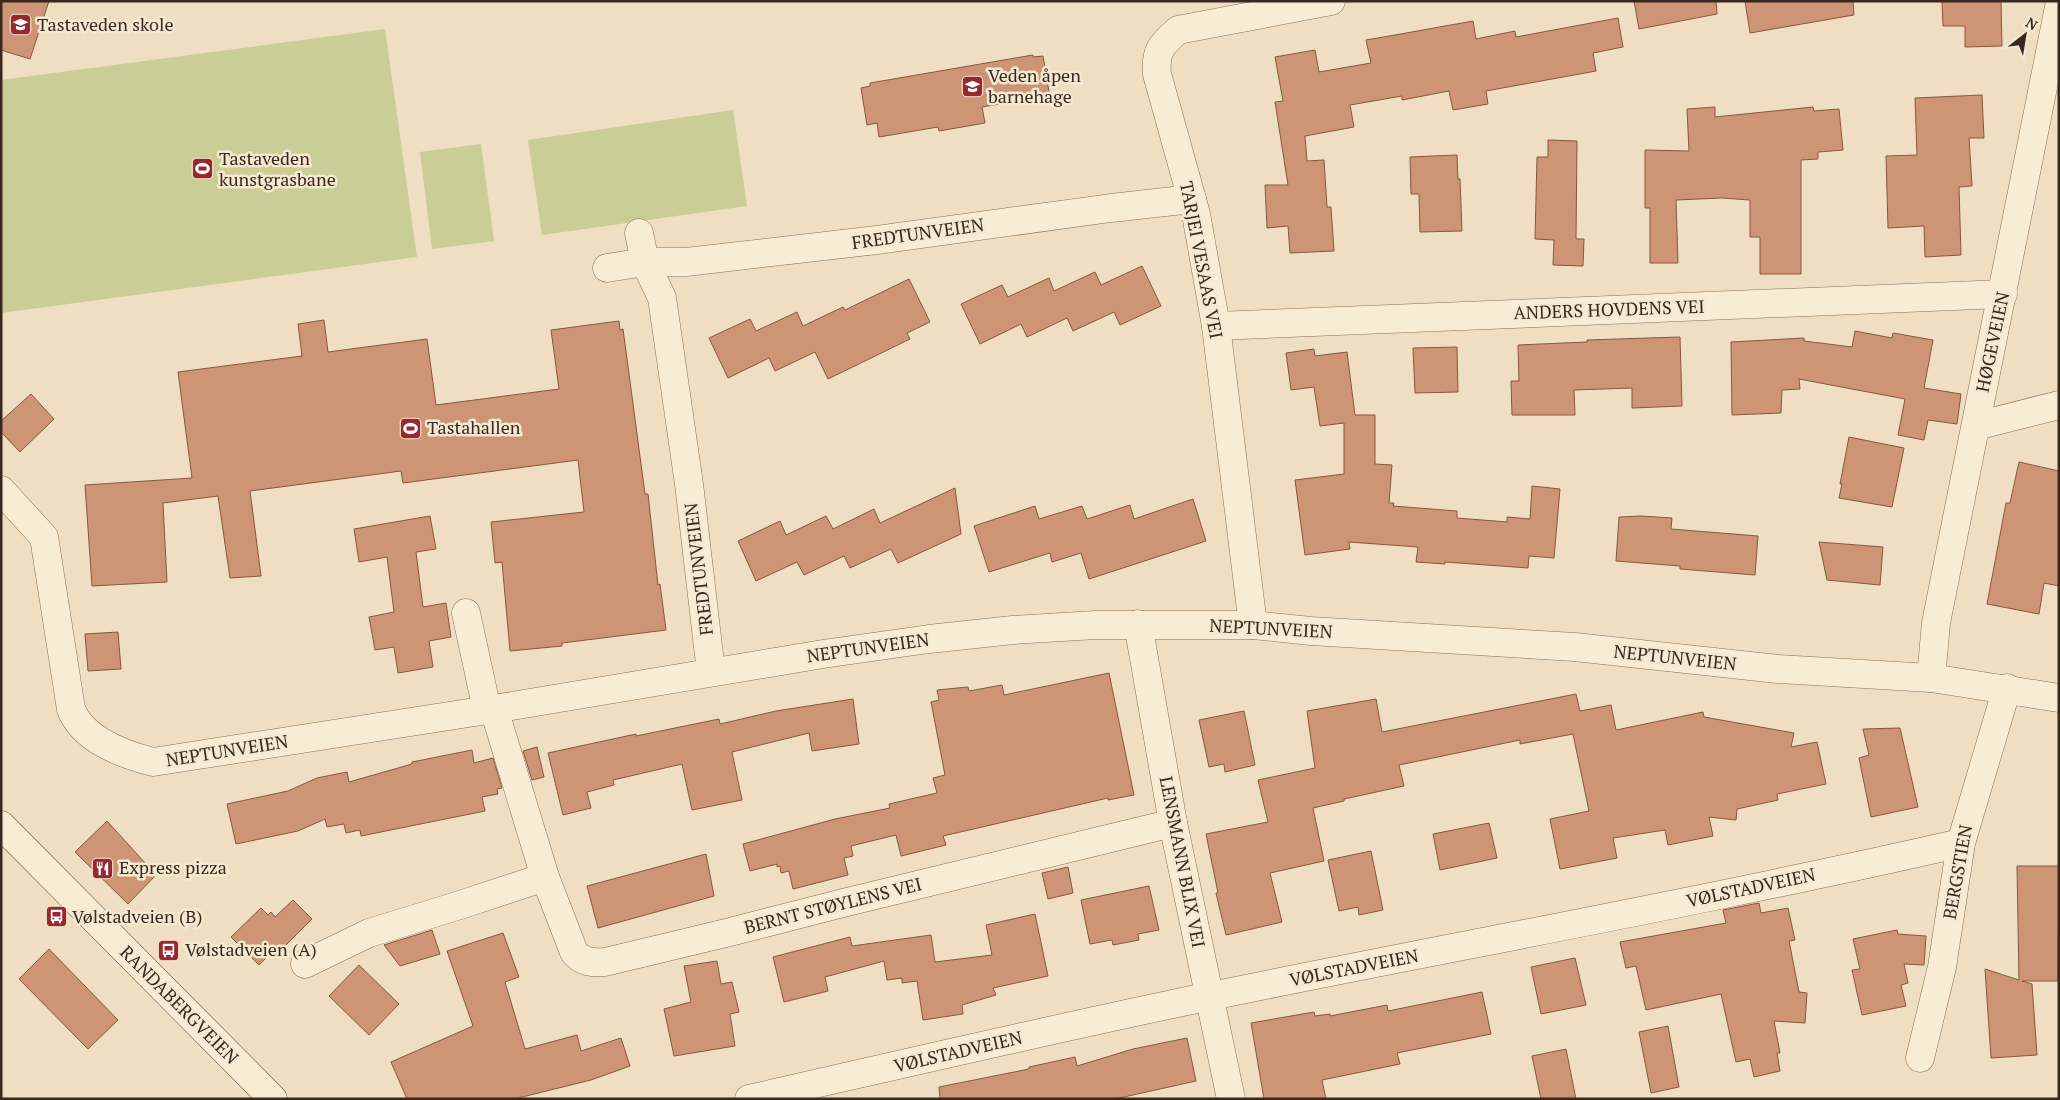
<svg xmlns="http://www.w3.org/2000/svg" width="2060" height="1100" font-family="'PT Serif',serif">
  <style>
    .park { fill: #cacd95 }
    .building { fill: #cd9576; stroke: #88573e }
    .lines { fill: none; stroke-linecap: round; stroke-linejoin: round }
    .street-casing { stroke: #886f58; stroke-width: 29 }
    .secondary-casing { stroke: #6a503c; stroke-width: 29 }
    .street { stroke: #f9ecd4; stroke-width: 28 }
    .secondary { stroke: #f9ecd4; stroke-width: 28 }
    .labels { text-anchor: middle; stroke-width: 5; stroke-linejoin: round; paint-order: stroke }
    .poi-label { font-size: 18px; fill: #38281d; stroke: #f6e9d1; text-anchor: start }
    .street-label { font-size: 18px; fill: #38281d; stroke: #f6e9d1 }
  </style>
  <rect width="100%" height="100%" fill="#efdec1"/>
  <g class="park">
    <path d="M 385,29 L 417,257 L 1,313 L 1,80 Z"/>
    <path d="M 733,110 L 747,206 L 542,235 L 528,140 Z"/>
    <path d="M 481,144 L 494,241 L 432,249 L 420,152 Z"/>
  </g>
  <g class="building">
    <path d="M 1,1 L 49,1 L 30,59 L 1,50 Z"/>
    <path d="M 1634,1 L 1716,1 L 1717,14 L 1639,29 Z"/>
    <path d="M 1745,1 L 1853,1 L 1854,15 L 1750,33 Z"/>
    <path d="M 1942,1 L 2001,1 L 2002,46 L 1965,47 L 1965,26 L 1943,26 Z"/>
    <path d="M 1618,18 L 1623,47 L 1593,53 L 1596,71 L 1486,91 L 1488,104 L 1453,110 L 1449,91 L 1402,100 L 1402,96 L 1350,105 L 1354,127 L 1305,136 L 1307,161 L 1324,160 L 1327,207 L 1331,207 L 1334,251 L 1290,253 L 1288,226 L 1267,228 L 1265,185 L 1288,185 L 1275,102 L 1283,101 L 1275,57 L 1315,50 L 1319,72 L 1371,63 L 1366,40 L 1395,35 L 1473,21 L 1476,39 L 1515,31 L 1516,37 Z"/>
    <path d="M 1033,55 L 1033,57 L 1043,56 L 1049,92 L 1040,94 L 1040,97 L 982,107 L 985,123 L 939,131 L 938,127 L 879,137 L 877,123 L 867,125 L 861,88 L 870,86 L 870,83 Z"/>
    <path d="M 1982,95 L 1984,138 L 1969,138 L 1972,186 L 1959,187 L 1961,255 L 1925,257 L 1924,226 L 1888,228 L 1886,156 L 1917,155 L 1915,98 Z"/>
    <path d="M 1715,107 L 1715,117 L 1813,107 L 1814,111 L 1839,109 L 1843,150 L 1818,152 L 1818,159 L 1801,160 L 1801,274 L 1760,274 L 1760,237 L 1750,237 L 1750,200 L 1722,198 L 1676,200 L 1678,263 L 1650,263 L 1650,208 L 1645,208 L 1645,150 L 1689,151 L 1687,109 Z"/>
    <path d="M 1548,140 L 1577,141 L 1576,239 L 1584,239 L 1583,266 L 1553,265 L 1554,240 L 1535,239 L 1537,157 L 1548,157 Z"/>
    <path d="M 1457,155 L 1458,179 L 1460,179 L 1462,231 L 1420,232 L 1419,194 L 1411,194 L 1410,157 Z"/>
    <path d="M 1142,266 L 1161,306 L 1120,325 L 1114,312 L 1073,331 L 1067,318 L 1027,337 L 1021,324 L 980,344 L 961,304 L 1002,285 L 1008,297 L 1049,278 L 1054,291 L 1095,272 L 1101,285 Z"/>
    <path d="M 909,279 L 930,322 L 907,333 L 910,339 L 828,379 L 815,352 L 775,371 L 769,358 L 728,378 L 709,338 L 750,319 L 756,331 L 797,312 L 803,326 L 843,307 L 845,310 Z"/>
    <path d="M 324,320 L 328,352 L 427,339 L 436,405 L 559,389 L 551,330 L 619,321 L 620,330 L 623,329 L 645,494 L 648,494 L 658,585 L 660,584 L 666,630 L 562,643 L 562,646 L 510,651 L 502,562 L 495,563 L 491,522 L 584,512 L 578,460 L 403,483 L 401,471 L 250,491 L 261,576 L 230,578 L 218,496 L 163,503 L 167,582 L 92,586 L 85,485 L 192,478 L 178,372 L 302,356 L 298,324 Z"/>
    <path d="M 1855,331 L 1892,338 L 1893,333 L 1933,340 L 1924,388 L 1961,394 L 1957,424 L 1928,420 L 1924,440 L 1898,435 L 1905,399 L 1799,379 L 1800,389 L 1782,390 L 1781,413 L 1732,415 L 1731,342 L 1804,338 L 1804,341 L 1852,347 Z"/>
    <path d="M 1680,337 L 1682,406 L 1632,408 L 1632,388 L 1574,390 L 1575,415 L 1512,415 L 1511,381 L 1519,381 L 1518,345 L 1587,342 L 1587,340 Z"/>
    <path d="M 1457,347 L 1458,392 L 1415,393 L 1413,348 Z"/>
    <path d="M 1314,349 L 1315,356 L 1347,352 L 1355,415 L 1375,415 L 1375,464 L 1392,465 L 1389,503 L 1394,503 L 1393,506 L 1457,511 L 1457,518 L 1507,522 L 1507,517 L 1530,519 L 1532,486 L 1560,489 L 1554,558 L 1529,556 L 1528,568 L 1445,562 L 1445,564 L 1416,562 L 1418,547 L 1349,542 L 1350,549 L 1305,555 L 1295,480 L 1344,474 L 1344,423 L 1320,426 L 1314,387 L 1291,390 L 1286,353 Z"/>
    <path d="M 31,394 L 54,419 L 20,452 L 1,432 L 1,421 Z"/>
    <path d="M 1849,437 L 1904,448 L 1892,507 L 1839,498 L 1842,484 L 1840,484 Z"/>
    <path d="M 2019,462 L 2059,471 L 2059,586 L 2044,583 L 2039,614 L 1987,604 L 2006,503 L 2010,503 Z"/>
    <path d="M 955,488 L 961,534 L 898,563 L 891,549 L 850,568 L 844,556 L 804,575 L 797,562 L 756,581 L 738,541 L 780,521 L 786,535 L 826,516 L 833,529 L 874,509 L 880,523 Z"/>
    <path d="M 1193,499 L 1206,541 L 1089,579 L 1081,553 L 1052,562 L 1050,553 L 989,572 L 974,526 L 1035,506 L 1039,519 L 1082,506 L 1087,519 L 1130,505 L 1134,519 Z"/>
    <path d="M 430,516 L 436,549 L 416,552 L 423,607 L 446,603 L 451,637 L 429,641 L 433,667 L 398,673 L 394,647 L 375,650 L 369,617 L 394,612 L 387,557 L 359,562 L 354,529 Z"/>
    <path d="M 1642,516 L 1672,518 L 1671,529 L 1758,536 L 1755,575 L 1680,569 L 1680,566 L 1616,561 L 1619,517 Z"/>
    <path d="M 1819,542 L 1883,547 L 1880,585 L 1827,580 Z"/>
    <path d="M 118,632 L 121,669 L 88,671 L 85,634 Z"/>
    <path d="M 1109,673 L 1134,795 L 1108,800 L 1108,798 L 943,836 L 946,845 L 901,856 L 896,835 L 851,846 L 853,856 L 844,858 L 848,875 L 793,889 L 789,871 L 781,873 L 780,866 L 777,867 L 777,864 L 750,871 L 743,844 L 835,819 L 890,808 L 889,804 L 937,793 L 933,778 L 945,775 L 931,702 L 939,700 L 937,690 L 968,687 L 969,691 L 1002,685 L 1004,695 Z"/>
    <path d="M 1576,694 L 1580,711 L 1611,705 L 1616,730 L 1703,712 L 1704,717 L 1794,733 L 1791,747 L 1817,742 L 1826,784 L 1777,794 L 1778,800 L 1737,809 L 1736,820 L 1709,817 L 1713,836 L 1668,845 L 1665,830 L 1613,838 L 1617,858 L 1560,869 L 1550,819 L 1589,811 L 1573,734 L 1520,744 L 1520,740 L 1399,765 L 1404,786 L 1344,799 L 1344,801 L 1313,808 L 1324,861 L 1270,873 L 1282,922 L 1226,935 L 1216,893 L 1218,893 L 1206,834 L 1268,822 L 1258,780 L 1315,768 L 1307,711 L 1376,699 L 1382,732 Z"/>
    <path d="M 853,699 L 859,744 L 812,751 L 809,733 L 732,752 L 742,800 L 692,810 L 682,764 L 613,780 L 614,785 L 587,792 L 591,808 L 563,815 L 548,753 L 636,734 L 636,736 L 719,719 L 720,724 L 776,711 Z"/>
    <path d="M 1244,711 L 1255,765 L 1225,772 L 1224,764 L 1209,767 L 1199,720 Z"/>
    <path d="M 1900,728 L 1918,807 L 1871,817 L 1859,758 L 1869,755 L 1863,729 Z"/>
    <path d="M 537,747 L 544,777 L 532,780 L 523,751 Z"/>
    <path d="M 472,750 L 474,763 L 493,758 L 502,788 L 497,789 L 498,794 L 482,797 L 485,811 L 361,836 L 360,830 L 346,833 L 344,824 L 327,827 L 325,819 L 298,831 L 236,844 L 227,804 L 288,791 L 317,778 L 347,772 L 349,782 L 412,764 L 412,762 Z"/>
    <path d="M 107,821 L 156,875 L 128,904 L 75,852 Z"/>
    <path d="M 1489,823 L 1497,858 L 1440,870 L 1433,834 Z"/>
    <path d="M 1371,851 L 1383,910 L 1359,915 L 1358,907 L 1339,911 L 1328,860 Z"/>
    <path d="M 706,854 L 714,896 L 598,928 L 587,886 Z"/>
    <path d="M 2017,866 L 2059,866 L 2058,981 L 2022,981 L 2032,984 L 2037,1055 L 1991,1058 L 1985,969 L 2019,980 Z"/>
    <path d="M 1068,867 L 1073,893 L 1048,899 L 1042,873 Z"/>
    <path d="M 1149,886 L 1159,930 L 1138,934 L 1139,940 L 1113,945 L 1112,940 L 1090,944 L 1081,900 Z"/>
    <path d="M 293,900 L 312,919 L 278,953 L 274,950 L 259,965 L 231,937 L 261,908 L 268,915 L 271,912 L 275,917 Z"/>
    <path d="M 1759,903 L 1761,913 L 1788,908 L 1795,940 L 1789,941 L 1799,992 L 1807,993 L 1805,1023 L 1774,1021 L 1780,1053 L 1777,1053 L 1780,1071 L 1754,1077 L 1750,1059 L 1736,1062 L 1721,994 L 1646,1010 L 1636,966 L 1626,968 L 1620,942 L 1726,923 L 1723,910 Z"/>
    <path d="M 1035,914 L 1048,976 L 993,988 L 996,995 L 962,1005 L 963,1014 L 923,1020 L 917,981 L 902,983 L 902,978 L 887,980 L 884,961 L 825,977 L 828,991 L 784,1002 L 773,957 L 850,937 L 852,946 L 931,935 L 935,962 L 992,955 L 986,925 Z"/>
    <path d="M 432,930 L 440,954 L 400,966 L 384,945 Z"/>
    <path d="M 1897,930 L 1898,934 L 1926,936 L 1924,965 L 1904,964 L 1908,983 L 1901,985 L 1906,1006 L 1862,1015 L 1852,970 L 1860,969 L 1853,939 Z"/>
    <path d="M 503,933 L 519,977 L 505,982 L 525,1049 L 577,1035 L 581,1051 L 621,1038 L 630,1066 L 591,1080 L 514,1099 L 407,1099 L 391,1062 L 473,1026 L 447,951 Z"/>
    <path d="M 49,949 L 118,1020 L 88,1049 L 19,979 Z"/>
    <path d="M 1575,958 L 1586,1005 L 1541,1014 L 1531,967 Z"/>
    <path d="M 717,961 L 721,984 L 732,982 L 739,1012 L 730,1014 L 735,1046 L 674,1056 L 664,1009 L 691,1002 L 684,966 Z"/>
    <path d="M 359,965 L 399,1004 L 369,1035 L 329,996 Z"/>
    <path d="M 1482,992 L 1491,1034 L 1397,1053 L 1400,1064 L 1322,1080 L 1326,1099 L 1264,1099 L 1251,1023 L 1314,1012 L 1315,1016 L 1330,1014 L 1330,1016 L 1387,1005 L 1388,1011 Z"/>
    <path d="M 1668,1026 L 1679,1087 L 1651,1093 L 1639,1032 Z"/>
    <path d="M 1187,1038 L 1196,1081 L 1115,1099 L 940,1099 L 939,1087 L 1029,1069 L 1029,1067 L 1075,1057 L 1077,1066 L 1133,1049 Z"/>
    <path d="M 1566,1049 L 1576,1099 L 1541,1099 L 1532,1056 Z"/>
  </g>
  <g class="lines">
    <defs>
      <g id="street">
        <path d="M 639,233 L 645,262 L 662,298 L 689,484 L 711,672"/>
        <path d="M 607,268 L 645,262 L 686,262 L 877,240 L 1111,208 L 1192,199"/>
        <path d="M 1216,326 L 2003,294"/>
        <path d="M 1976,426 L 2059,405"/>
        <path d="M 1,490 L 44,537 L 71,709 C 83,740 122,754 153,762 L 494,709 L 823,654 L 929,639 L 1013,630 L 1096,625 L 1253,625 L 1311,631 L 1575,647 L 1778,669 L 1931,678 L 2059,698"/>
        <path d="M 466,613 L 487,710"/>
        <path d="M 1138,624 L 1173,823 L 1231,1099"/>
        <path d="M 1253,625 L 1216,326 L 1196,214 L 1157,74 C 1155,51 1161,45 1178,30 L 1331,1"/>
        <path d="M 1931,678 L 1936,623 L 2059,7"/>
        <path d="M 494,709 L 545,877 L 574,952 C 582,962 592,963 605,962 L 726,933 L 847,902 L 1173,823"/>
        <path d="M 305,964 L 369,933 L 460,905 L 545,877"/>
        <path d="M 1920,1058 L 1942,967 L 1961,843 L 2007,688"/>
        <path d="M 749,1099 C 903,1064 1056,1028 1211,996 C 1461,945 1712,900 1961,843"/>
      </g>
      <path id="secondary" d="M 1,825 L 273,1099"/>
    </defs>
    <use href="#street" class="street-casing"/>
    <use href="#secondary" class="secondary-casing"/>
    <use href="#street" class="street"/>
    <use href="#secondary" class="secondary"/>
  </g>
  <defs>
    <symbol id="school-square" viewBox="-11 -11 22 22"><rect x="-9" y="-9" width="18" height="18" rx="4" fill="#98272f" stroke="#f6e9d1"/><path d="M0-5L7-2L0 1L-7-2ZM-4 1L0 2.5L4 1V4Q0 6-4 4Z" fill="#fff"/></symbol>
    <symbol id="stadium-square" viewBox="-11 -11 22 22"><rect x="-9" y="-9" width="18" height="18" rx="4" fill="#98272f" stroke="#f6e9d1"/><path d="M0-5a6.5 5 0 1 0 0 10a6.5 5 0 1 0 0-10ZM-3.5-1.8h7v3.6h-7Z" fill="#fff"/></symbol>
    <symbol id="restaurant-square" viewBox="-11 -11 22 22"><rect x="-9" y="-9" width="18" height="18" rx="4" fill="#98272f" stroke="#f6e9d1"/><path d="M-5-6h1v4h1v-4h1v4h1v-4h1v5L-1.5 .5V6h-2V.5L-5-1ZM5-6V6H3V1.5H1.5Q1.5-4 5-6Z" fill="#fff"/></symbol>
    <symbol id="bus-square" viewBox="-11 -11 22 22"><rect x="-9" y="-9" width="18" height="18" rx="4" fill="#98272f" stroke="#f6e9d1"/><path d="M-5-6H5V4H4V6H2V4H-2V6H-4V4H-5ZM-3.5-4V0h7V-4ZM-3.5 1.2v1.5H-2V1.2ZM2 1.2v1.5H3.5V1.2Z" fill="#fff"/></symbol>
  </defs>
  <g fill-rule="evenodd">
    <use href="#school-square" x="8" y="12" width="25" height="25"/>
    <use href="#school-square" x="960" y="74" width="25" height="25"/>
    <use href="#stadium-square" x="190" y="156" width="25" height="25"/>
    <use href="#stadium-square" x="398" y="416" width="25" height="25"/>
    <use href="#restaurant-square" x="90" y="856" width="25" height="25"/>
    <use href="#bus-square" x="44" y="904" width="25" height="25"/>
    <use href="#bus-square" x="156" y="938" width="25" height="25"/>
  </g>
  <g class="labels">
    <g class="poi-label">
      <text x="37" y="31">Tastaveden skole</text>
      <text x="988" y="82">Veden åpen<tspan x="988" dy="21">barnehage</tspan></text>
      <text x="219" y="165">Tastaveden<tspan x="219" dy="21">kunstgrasbane</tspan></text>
      <text x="427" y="434">Tastahallen</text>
      <text x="119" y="874">Express pizza</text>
      <text x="72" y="923">Vølstadveien (B)</text>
      <text x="185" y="956">Vølstadveien (A)</text>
    </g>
    <g class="street-label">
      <text transform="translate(918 234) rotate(-8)" y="6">FREDTUNVEIEN</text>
      <text transform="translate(1201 260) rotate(79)" y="6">TARJEI VESAAS VEI</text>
      <text transform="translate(1609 310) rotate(-2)" y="6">ANDERS HOVDENS VEI</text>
      <text transform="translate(1993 342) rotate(-78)" y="6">HØGEVEIEN</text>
      <text transform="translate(699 569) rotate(-97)" y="6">FREDTUNVEIEN</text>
      <text transform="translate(1271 629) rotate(3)" y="6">NEPTUNVEIEN</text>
      <text transform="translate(868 648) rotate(-8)" y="6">NEPTUNVEIEN</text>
      <text transform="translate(1675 658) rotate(6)" y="6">NEPTUNVEIEN</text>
      <text transform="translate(227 751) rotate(-9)" y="6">NEPTUNVEIEN</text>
      <text transform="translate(1182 862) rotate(79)" y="6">LENSMANN BLIX VEI</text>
      <text transform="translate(1958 872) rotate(-80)" y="6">BERGSTIEN</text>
      <text transform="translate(1751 888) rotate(-12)" y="6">VØLSTADVEIEN</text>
      <text transform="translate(833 906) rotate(-14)" y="6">BERNT STØYLENS VEI</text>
      <text transform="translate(1354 968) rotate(-11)" y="6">VØLSTADVEIEN</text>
      <text transform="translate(179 1005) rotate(45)" y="6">RANDABERGVEIEN</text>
      <text transform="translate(958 1052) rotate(-13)" y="6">VØLSTADVEIEN</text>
    </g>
  </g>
  <rect width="2060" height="1100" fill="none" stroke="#38281d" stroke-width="5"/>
  <g transform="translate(2025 35) rotate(31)" stroke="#f6e9d1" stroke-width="4" paint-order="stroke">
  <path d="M0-4L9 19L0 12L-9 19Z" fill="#38281d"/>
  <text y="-8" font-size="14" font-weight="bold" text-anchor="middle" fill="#38281d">N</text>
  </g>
</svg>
